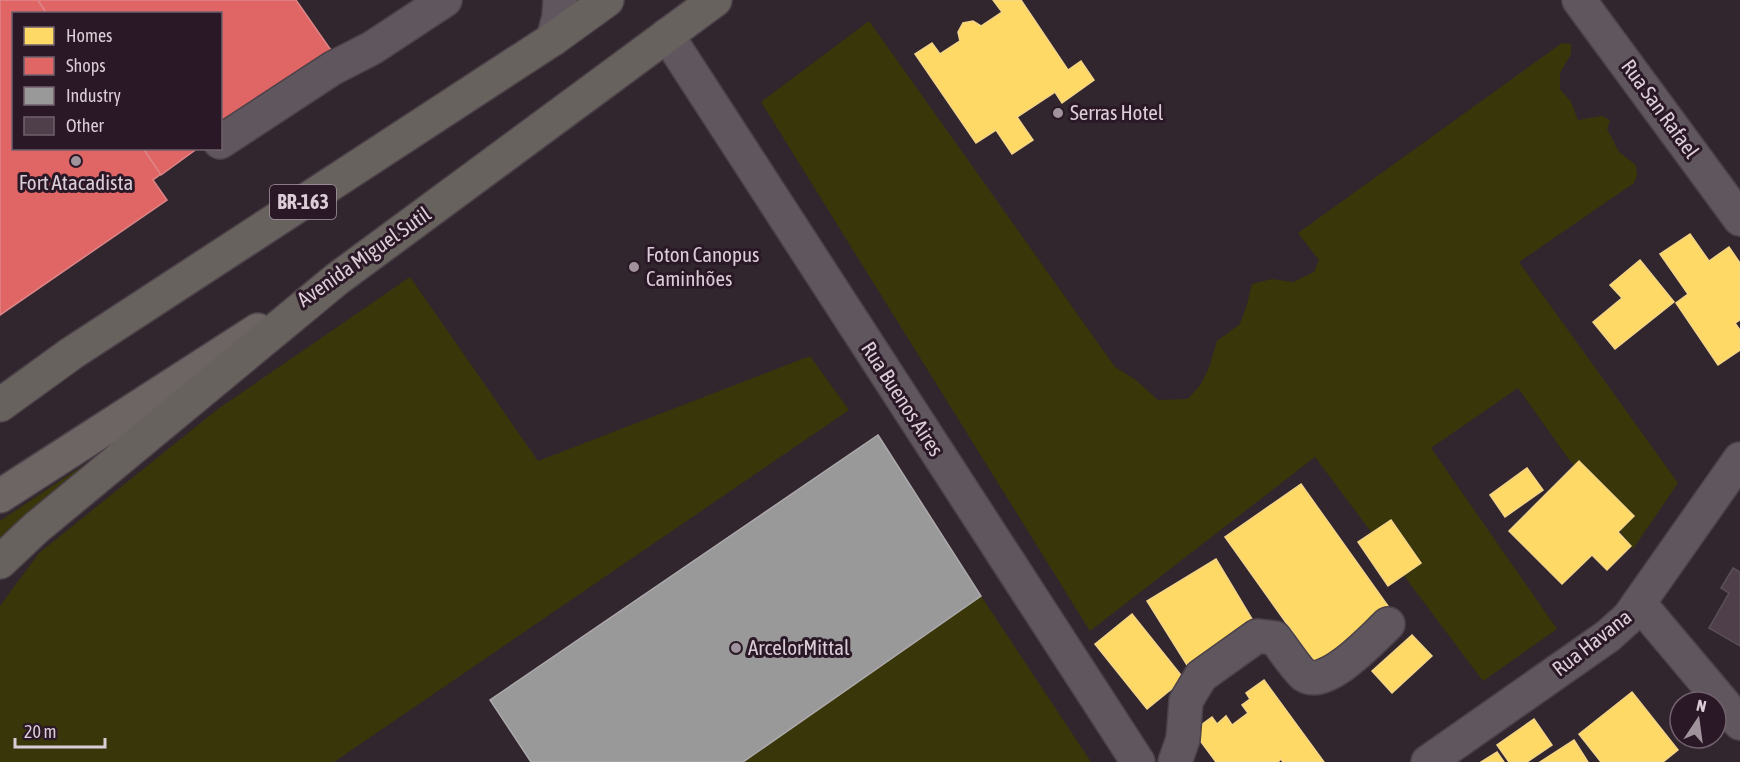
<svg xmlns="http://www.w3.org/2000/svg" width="1740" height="762" font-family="'Asap Condensed',sans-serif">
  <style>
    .green { fill: #393609 }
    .homes { fill: #ffd966; stroke: #f4d588; stroke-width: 1.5 }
    .shops { fill: #e06666; stroke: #de8588; stroke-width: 1.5 }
    .industry { fill: #999; stroke: #ada9ac; stroke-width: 1.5 }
    .building { fill: #4e3f4b; stroke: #595056; stroke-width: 1.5 }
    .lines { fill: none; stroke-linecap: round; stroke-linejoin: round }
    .minor-casing { stroke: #4b4148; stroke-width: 36 }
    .major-casing { stroke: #4b4148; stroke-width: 36 }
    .highway-casing { stroke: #4b4148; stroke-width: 36 }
    .minor { stroke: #60565d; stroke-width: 33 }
    .major { stroke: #6c6564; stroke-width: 33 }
    .highway { stroke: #68625e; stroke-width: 33 }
    .poi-dot { fill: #a0939c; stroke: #2b1827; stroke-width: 2 }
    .labels { text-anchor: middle; stroke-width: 6; stroke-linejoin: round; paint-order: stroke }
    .shield { fill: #2b1827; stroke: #a697a2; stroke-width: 1.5 }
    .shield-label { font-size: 20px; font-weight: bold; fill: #dbcdd7 }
    .street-label { font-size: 21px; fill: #dbcdd7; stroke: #2b1827 }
    .poi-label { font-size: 21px; fill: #dbcdd7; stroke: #2b1827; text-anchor: start }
  </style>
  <rect width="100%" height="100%" fill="#31262e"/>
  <g class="green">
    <path d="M 869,21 L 1115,367 L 1136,380 L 1158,400 L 1188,399 L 1201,384 L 1209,368 L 1217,341 L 1240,324 L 1247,305 L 1252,284 L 1272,279 L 1293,282 L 1314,272 L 1319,260 L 1298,233 L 1562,43 L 1571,44 L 1571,54 L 1560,73 L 1560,89 L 1571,102 L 1578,120 L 1602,116 L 1610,120 L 1607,129 L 1619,152 L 1636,165 L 1637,175 L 1634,183 L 1519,262 L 1678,483 L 1633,549 L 1518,388 L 1431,448 L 1557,629 L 1483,681 L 1315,457 L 1090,631 L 761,102 Z"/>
    <path d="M 410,277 L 538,461 L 810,356 L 849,410 L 334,762 L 0,762 L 0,606 L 39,553 L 218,409 Z"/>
    <path d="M 121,440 L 0,561 L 0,521 Z"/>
    <path d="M 981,596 L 1091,762 L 743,762 Z"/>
  </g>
  <g class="homes">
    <path d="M 993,0 L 1021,0 L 1068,70 L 1081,61 L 1094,80 L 1062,103 L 1055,92 L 1017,117 L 1033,140 L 1012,154 L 996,130 L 976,143 L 915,54 L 932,43 L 940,54 L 960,41 L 958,32 L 963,23 L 973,21 L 981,26 L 1002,12 Z"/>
    <path d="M 1690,234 L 1709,261 L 1729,247 L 1740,263 L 1740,320 L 1735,323 L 1740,330 L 1740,350 L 1718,365 L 1676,303 L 1688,294 L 1660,254 Z"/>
    <path d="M 1640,260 L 1674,302 L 1615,349 L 1593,322 L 1622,298 L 1610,285 Z"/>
    <path d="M 1579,461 L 1634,516 L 1618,532 L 1631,546 L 1607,570 L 1592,555 L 1562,584 L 1509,531 Z"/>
    <path d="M 1527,468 L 1543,490 L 1505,517 L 1490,495 Z"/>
    <path d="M 1301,484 L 1393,613 L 1317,666 L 1225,537 Z"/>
    <path d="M 1391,520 L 1421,563 L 1388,586 L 1358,542 Z"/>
    <path d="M 1216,559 L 1255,624 L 1187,665 L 1147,601 Z"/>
    <path d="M 1132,614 L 1184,679 L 1147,709 L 1095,644 Z"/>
    <path d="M 1412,635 L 1432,656 L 1392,693 L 1372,671 Z"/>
    <path d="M 1264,680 L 1324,762 L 1283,762 L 1281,759 L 1278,762 L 1216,762 L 1193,731 L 1212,717 L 1217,724 L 1226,716 L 1232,725 L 1248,713 L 1242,705 L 1250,699 L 1246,693 Z"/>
    <path d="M 1632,692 L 1678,750 L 1663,762 L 1601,762 L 1579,734 Z"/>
    <path d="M 1534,719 L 1552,745 L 1527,762 L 1509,762 L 1497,745 Z"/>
    <path d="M 1574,740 L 1588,762 L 1540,762 Z"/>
    <path d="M 1497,752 L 1504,762 L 1481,762 Z"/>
  </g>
  <g class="shops">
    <path d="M 0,0 L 38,0 L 47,14 L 14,14 L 14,148 L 143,148 L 161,174 L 153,180 L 167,200 L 0,315 Z"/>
    <path d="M 38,0 L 296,0 L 333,53 L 220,133 L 220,14 L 47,14 Z"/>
    <path d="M 143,148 L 198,148 L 161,175 Z"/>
  </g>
  <path class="industry" d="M 878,435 L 981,596 L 743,762 L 531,762 L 490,700 Z"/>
  <path class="building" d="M 1733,568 L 1740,572 L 1740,646 L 1709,628 L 1729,593 L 1721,588 Z"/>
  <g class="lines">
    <defs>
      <g id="minor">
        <path d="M 1579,0 L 1740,219"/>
        <path d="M 667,35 L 1138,762"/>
        <path d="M 553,39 L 559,17 L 560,0"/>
        <path d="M 220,142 L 333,68 L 372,48 L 445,0"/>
        <path d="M 1639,603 L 1740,723"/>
        <path d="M 1175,762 L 1183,739 L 1186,701 L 1201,676 L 1257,636 L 1275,638 C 1281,646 1298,671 1304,675 C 1326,690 1373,638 1388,624"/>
        <path d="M 1428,762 L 1608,636 L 1629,617 L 1740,459"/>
      </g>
      <path id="major" d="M 0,496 L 258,330"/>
      <g id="highway">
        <path d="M 0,405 L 72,353 L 553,39 L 607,0"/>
        <path d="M 0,562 L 36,528 L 337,279 L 715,0"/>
      </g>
    </defs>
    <use href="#minor" class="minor-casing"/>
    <use href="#major" class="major-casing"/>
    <use href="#highway" class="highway-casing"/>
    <use href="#minor" class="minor"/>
    <use href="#major" class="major"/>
    <use href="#highway" class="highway"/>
  </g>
  <g class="poi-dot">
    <circle cx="1058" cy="113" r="6"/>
    <circle cx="76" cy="161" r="6"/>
    <circle cx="634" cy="267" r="6"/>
    <circle cx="736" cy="648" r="6"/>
  </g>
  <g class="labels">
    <rect class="shield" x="270" y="185" width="66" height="34" rx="4.5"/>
    <g class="shield-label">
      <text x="303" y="209">BR-163</text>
    </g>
    <g class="street-label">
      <text transform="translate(1660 109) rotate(54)" y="7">Rua San Rafael</text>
      <text transform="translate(364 257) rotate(-35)" y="7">Avenida Miguel Sutil</text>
      <text transform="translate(902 399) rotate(57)" y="7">Rua Buenos Aires</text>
      <text transform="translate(1592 643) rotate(-38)" y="7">Rua Havana</text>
    </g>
    <g class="poi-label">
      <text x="1070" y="120">Serras Hotel</text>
      <text x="76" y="190" text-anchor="middle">Fort Atacadista</text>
      <text x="646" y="262">Foton Canopus<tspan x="646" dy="24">Caminhões</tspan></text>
      <text x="748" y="655">ArcelorMittal</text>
    </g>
  </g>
  <rect x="12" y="12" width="210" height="138" fill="#2b1827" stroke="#71606d" stroke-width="1.5"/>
  <rect x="24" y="27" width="30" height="18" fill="#ffd966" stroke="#71606d" stroke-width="1.5"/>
  <text x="66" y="42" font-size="18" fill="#dbcdd7">Homes</text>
  <rect x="24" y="57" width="30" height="18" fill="#e06666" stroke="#71606d" stroke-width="1.5"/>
  <text x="66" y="72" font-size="18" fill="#dbcdd7">Shops</text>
  <rect x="24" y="87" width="30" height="18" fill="#999999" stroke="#71606d" stroke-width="1.5"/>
  <text x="66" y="102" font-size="18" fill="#dbcdd7">Industry</text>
  <rect x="24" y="117" width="30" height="18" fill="#4e3f4b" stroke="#71606d" stroke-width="1.5"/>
  <text x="66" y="132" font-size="18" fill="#dbcdd7">Other</text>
  <g transform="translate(1698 720) rotate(13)"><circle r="28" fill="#2b1827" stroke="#71606d" stroke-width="1.5"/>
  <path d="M0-4.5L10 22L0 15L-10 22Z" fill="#a0939c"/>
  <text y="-9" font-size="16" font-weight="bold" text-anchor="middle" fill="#dbcdd7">N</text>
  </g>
  <path d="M15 738v9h90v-9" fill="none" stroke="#dbcdd7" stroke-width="3"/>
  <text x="24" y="738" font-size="18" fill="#dbcdd7" stroke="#2b1827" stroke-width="4.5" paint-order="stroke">20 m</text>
</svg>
